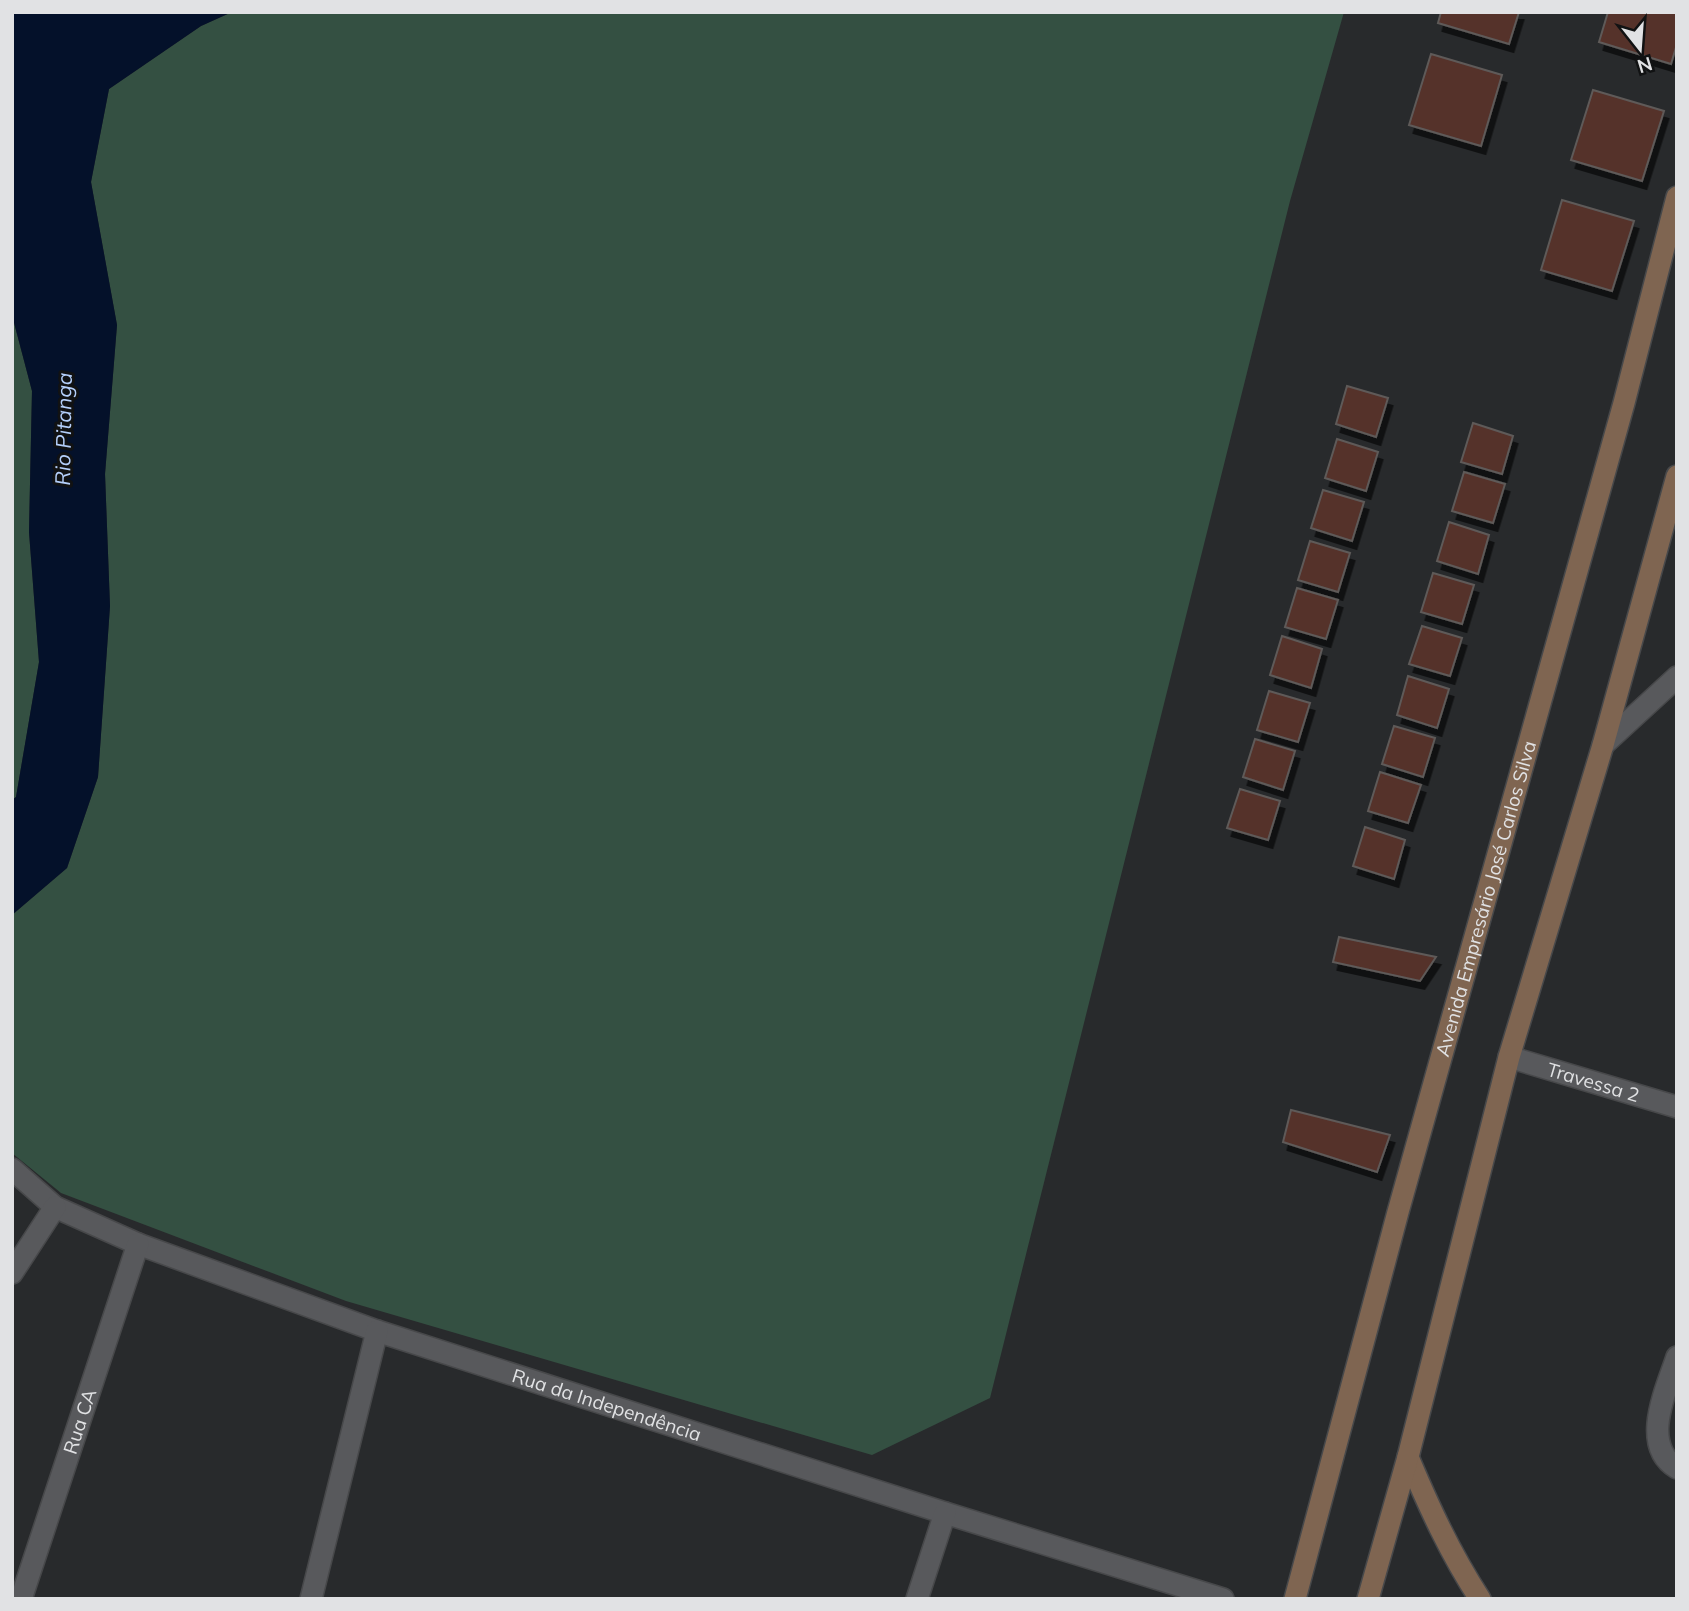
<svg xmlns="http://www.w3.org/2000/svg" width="1689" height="1611" font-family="Mulish,sans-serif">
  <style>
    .green { fill: #345042 }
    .water { fill: #04112a }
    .building { fill: #55312a; stroke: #5e5a59; stroke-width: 2; filter: url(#shadow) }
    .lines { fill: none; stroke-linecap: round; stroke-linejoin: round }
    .street-casing { stroke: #47484a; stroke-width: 24 }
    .secondary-casing { stroke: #47484a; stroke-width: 24 }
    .street { stroke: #58595c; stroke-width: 21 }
    .secondary { stroke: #7f6551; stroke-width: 21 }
    .labels { text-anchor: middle; stroke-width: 6; stroke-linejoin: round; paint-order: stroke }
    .street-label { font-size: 19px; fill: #e1e2e4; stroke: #111213 }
    .water-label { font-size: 21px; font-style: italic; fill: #b4cffa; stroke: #111213 }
  </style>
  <defs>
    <filter id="shadow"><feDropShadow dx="4.5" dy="8" stdDeviation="0" flood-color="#0009"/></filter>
  </defs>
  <rect width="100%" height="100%" fill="#282a2c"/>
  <g class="green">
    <path d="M 232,12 L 1344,12 L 1290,201 L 990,1398 L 872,1455 L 346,1301 L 61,1193 L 12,1153 L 12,915 L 67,868 L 98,777 L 110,606 L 105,474 L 117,325 L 91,182 L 109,89 L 201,26 Z"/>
    <path d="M 12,315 L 32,391 L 29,532 L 39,662 L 16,797 L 12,800 Z"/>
  </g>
  <path class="water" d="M 12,12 L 232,12 L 201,26 L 109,89 L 91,182 L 117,325 L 105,474 L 110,606 L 98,777 L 67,868 L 12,915 L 12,800 L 16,797 L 39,662 L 29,532 L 32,391 L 12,315 Z"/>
  <g class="building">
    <path d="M 1441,12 L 1519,12 L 1509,44 L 1438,23 Z"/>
    <path d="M 1608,12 L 1677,12 L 1677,44 L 1671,64 L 1599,42 Z"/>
    <path d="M 1431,54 L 1502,75 L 1481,146 L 1409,125 Z"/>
    <path d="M 1593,90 L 1664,111 L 1642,181 L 1571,160 Z"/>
    <path d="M 1562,200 L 1634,221 L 1612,291 L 1541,270 Z"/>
    <path d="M 1347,386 L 1388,398 L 1376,437 L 1336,424 Z"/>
    <path d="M 1473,423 L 1513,436 L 1502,474 L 1461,462 Z"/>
    <path d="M 1337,439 L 1378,452 L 1366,491 L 1325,478 Z"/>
    <path d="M 1464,472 L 1505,484 L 1493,523 L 1452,511 Z"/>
    <path d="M 1323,490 L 1364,502 L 1352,541 L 1311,528 Z"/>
    <path d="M 1449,522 L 1489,535 L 1478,574 L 1437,561 Z"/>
    <path d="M 1310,541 L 1350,553 L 1338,592 L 1298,580 Z"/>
    <path d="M 1433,573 L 1474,585 L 1462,624 L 1421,612 Z"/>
    <path d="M 1297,588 L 1338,600 L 1326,639 L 1285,627 Z"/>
    <path d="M 1422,626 L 1462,638 L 1450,676 L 1409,664 Z"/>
    <path d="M 1282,636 L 1322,649 L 1311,688 L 1270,675 Z"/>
    <path d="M 1408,676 L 1449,689 L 1437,728 L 1397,715 Z"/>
    <path d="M 1269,691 L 1310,703 L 1298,742 L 1257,730 Z"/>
    <path d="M 1394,726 L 1435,738 L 1423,777 L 1382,764 Z"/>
    <path d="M 1255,739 L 1295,751 L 1283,790 L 1243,777 Z"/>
    <path d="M 1380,772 L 1421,785 L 1408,823 L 1368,811 Z"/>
    <path d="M 1240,789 L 1280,801 L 1268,840 L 1227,828 Z"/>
    <path d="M 1365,827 L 1405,840 L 1394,879 L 1353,866 Z"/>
    <path d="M 1339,937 L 1436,957 L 1420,981 L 1333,962 Z"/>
    <path d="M 1291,1110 L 1390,1135 L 1377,1172 L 1283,1142 Z"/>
  </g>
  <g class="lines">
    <defs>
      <g id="street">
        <path d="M 1603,745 L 1677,677"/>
        <path id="s1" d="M 1509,1057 L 1677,1107"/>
        <path id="s2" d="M 12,1169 L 55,1207 L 138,1244 L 377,1331 L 945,1513 L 1223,1599"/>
        <path d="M 12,1273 L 55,1207"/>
        <path d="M 1677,1357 C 1667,1388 1639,1445 1677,1468"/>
        <path id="s3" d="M 21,1599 L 138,1244"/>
        <path d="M 311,1599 L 377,1331"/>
        <path d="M 917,1599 L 945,1513"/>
      </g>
      <g id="secondary">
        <path d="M 1408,1457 C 1429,1507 1450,1553 1480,1599"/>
        <path id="s4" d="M 1295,1599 L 1398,1212 L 1624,403 L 1677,197"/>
        <path d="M 1368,1599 L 1408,1457 L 1509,1057 L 1603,745 L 1677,476"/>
      </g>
    </defs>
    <use href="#street" class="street-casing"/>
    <use href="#secondary" class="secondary-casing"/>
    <use href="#street" class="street"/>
    <use href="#secondary" class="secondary"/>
  </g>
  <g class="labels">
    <g class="street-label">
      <text dy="7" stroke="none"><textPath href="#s4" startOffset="726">Avenida Empresário José Carlos Silva</textPath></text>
      <text dy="7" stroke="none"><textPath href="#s1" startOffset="88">Travessa 2</textPath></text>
      <text dy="7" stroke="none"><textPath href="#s2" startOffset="644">Rua da Independência</textPath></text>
      <text dy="7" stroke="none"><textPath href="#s3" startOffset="187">Rua CA</textPath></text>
    </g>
    <g class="water-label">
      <text transform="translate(64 429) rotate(-89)" y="7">Rio Pitanga</text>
    </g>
  </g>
  <rect width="1689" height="1611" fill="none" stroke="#e1e2e4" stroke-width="28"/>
  <g transform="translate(1640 49) rotate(163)" stroke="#111213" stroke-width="5" paint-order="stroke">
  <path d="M0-5L12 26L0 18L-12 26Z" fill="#e1e2e4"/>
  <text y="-10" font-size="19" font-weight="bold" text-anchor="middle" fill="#e1e2e4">N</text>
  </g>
</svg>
